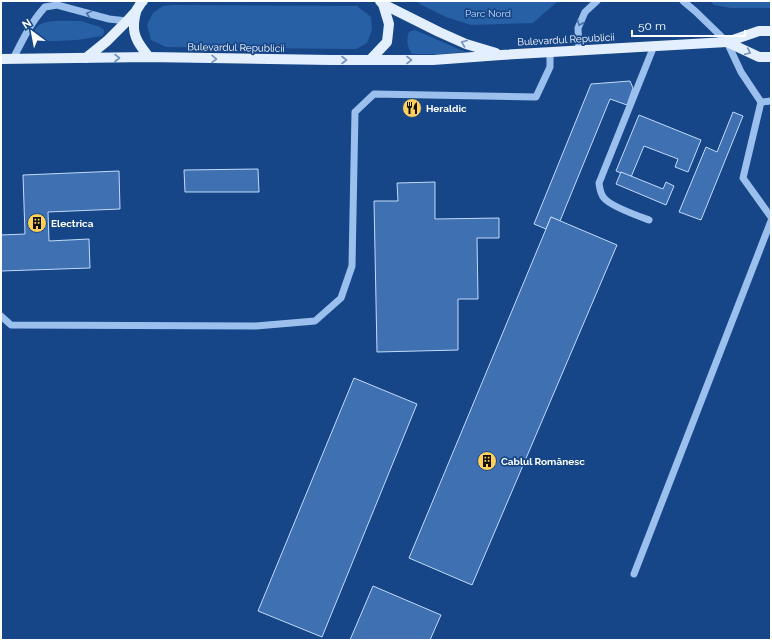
<svg xmlns="http://www.w3.org/2000/svg" width="772" height="641" font-family="Raleway,sans-serif">
  <style>
    .green { fill: #2860a6 }
    .building { fill: #3e70b2; stroke: #c2dbfa }
    .lines { fill: none; stroke-linecap: round; stroke-linejoin: round }
    .minor { stroke: #9cc0ee; stroke-width: 7 }
    .major { stroke: #e3eeff; stroke-width: 10 }
    .oneway { stroke: #4571ac }
    .oneway2 { stroke: #7292be }
    .labels { text-anchor: middle; stroke-width: 3.5; stroke-linejoin: round; paint-order: stroke }
    .park-label { font-size: 10px; fill: #c2dbfa; stroke: #164688 }
    .street-label { font-size: 10px; fill: #fff; stroke: #164688 }
    .poi-label { font-size: 10px; font-weight: bold; fill: #fff; stroke: #164688; text-anchor: start }
  </style>
  <rect width="100%" height="100%" fill="#164688"/>
  <g class="green">
    <path d="M 418,1 L 558,1 L 533,23 L 471,25 L 446,17 L 420,4 Z"/>
    <path d="M 710,1 L 771,1 L 771,8 L 731,8 L 714,5 Z"/>
    <path d="M 173,5 L 357,6 L 371,17 L 372,30 L 367,43 L 356,49 L 166,47 L 151,40 L 147,25 L 153,13 L 163,6 Z"/>
    <path d="M 81,21 L 100,27 L 104,30 L 104,33 L 102,36 L 77,40 L 35,42 L 32,39 C 32,34 35,28 39,25 C 48,19 69,21 81,21 Z"/>
    <path d="M 414,30 L 415,30 L 465,52 L 441,54 L 412,54 C 407,46 406,41 409,32 Z"/>
  </g>
  <g class="building">
    <path d="M 630,81 L 633,88 L 627,105 L 610,99 L 560,221 L 551,217 L 546,229 L 534,224 L 591,84 Z"/>
    <path d="M 733,112 L 743,116 L 701,220 L 679,212 L 706,147 L 717,152 Z"/>
    <path d="M 639,115 L 701,140 L 688,172 L 675,167 L 678,159 L 644,146 L 631,177 L 616,171 Z"/>
    <path d="M 258,169 L 259,192 L 185,192 L 184,170 Z"/>
    <path d="M 119,171 L 120,209 L 48,212 L 49,241 L 89,239 L 90,268 L 1,271 L 1,235 L 25,234 L 23,175 Z"/>
    <path d="M 621,172 L 663,189 L 666,182 L 674,186 L 666,205 L 616,184 Z"/>
    <path d="M 435,182 L 435,219 L 499,218 L 499,238 L 477,238 L 478,299 L 458,299 L 458,350 L 377,352 L 374,201 L 398,201 L 397,183 Z"/>
    <path d="M 551,217 L 617,245 L 472,585 L 409,558 Z"/>
    <path d="M 354,378 L 417,404 L 322,637 L 258,611 Z"/>
    <path d="M 373,586 L 441,615 L 430,640 L 350,640 Z"/>
  </g>
  <g class="lines">
    <g class="minor">
      <path d="M 683,1 L 695,11 L 727,42 L 741,72 L 761,102 L 743,178 L 771,217"/>
      <path d="M 579,50 L 578,28 L 585,12 L 597,1"/>
      <path d="M 13,59 C 22,41 31,22 45,7 L 57,5 L 109,19 L 127,21"/>
      <path d="M 761,102 L 771,101"/>
      <path d="M 649,220 C 638,216 610,206 604,198 C 600,193 600,189 599,183 L 654,46"/>
      <path d="M 1,316 L 11,325 L 256,326 L 315,321 L 341,298 L 352,266 L 355,112 L 374,94 L 536,97 L 550,67 L 550,52"/>
      <path d="M 634,574 L 771,221"/>
    </g>
    <g class="major">
      <path d="M 380,1 L 383,4 L 439,32 L 466,44 L 496,53"/>
      <path d="M 136,12 C 135,16 134,21 134,25 C 133,38 142,48 149,57"/>
      <path d="M 727,42 L 759,57 L 771,57"/>
      <path d="M 86,58 L 107,41 L 127,21 L 136,11 L 141,3 L 143,1"/>
      <path d="M 1,59 L 149,57 L 331,60 L 433,60 L 501,55 L 727,42 L 759,31 L 771,31"/>
      <path d="M 370,60 L 387,42 L 389,24 L 383,4"/>
    </g>
  </g>
  <defs><path id="oneway-chevron" d="M-2-3.5L2.5 0L-2 3.5" fill="none" stroke-width="1.6" stroke-linecap="round" stroke-linejoin="round"/></defs>
  <g class="oneway">
    <use href="#oneway-chevron" transform="translate(89 14) rotate(-165)"/>
    <use href="#oneway-chevron" transform="translate(580 23) rotate(113)"/>
  </g>
  <g class="oneway2">
    <use href="#oneway-chevron" transform="translate(464 43) rotate(-159)"/>
    <use href="#oneway-chevron" transform="translate(748 52) rotate(25)"/>
    <use href="#oneway-chevron" transform="translate(117 58)"/>
    <use href="#oneway-chevron" transform="translate(214 59) rotate(1)"/>
    <use href="#oneway-chevron" transform="translate(344 60)"/>
    <use href="#oneway-chevron" transform="translate(409 60)"/>
  </g>
  <defs>
    <symbol id="restaurant-disc" viewBox="-11 -11 22 22"><circle r="9.5" fill="#ffd159" stroke="#164688"/><path d="M-5-6h1v4h1v-4h1v4h1v-4h1v5L-1.5 .5V6h-2V.5L-5-1ZM5-6V6H3V1.5H1.5Q1.5-4 5-6Z" fill="#111"/></symbol>
    <symbol id="building-disc" viewBox="-11 -11 22 22"><circle r="9.5" fill="#ffd159" stroke="#164688"/><path d="M-4-6H4V6H1V3H-1V6H-4ZM-2.5-4.3h1.7v1.8h-1.7ZM.8-4.3h1.7v1.8H.8ZM-2.5-1h1.7V.8h-1.7ZM.8-1h1.7V.8H.8Z" fill="#111"/></symbol>
  </defs>
  <g fill-rule="evenodd">
    <use href="#restaurant-disc" x="401" y="97" width="22" height="22"/>
    <use href="#building-disc" x="26" y="212" width="22" height="22"/>
    <use href="#building-disc" x="476" y="450" width="22" height="22"/>
  </g>
  <g class="labels">
    <g class="park-label">
      <text x="488" y="17">Parc Nord</text>
    </g>
    <g class="street-label">
      <text transform="translate(566 39) rotate(-3)" y="4">Bulevardul Republicii</text>
      <text transform="translate(236 47) rotate(1)" y="4">Bulevardul Republicii</text>
    </g>
    <g class="poi-label">
      <text x="426" y="112">Heraldic</text>
      <text x="51" y="227">Electrica</text>
      <text x="501" y="465">Cablul Românesc</text>
    </g>
  </g>
  <rect width="772" height="641" fill="none" stroke="#ffffff" stroke-width="4"/>
  <g transform="translate(32 32) rotate(328)" stroke="#164688" stroke-width="3" paint-order="stroke">
  <path d="M0-3L7 15L0 10L-7 15Z" fill="#ffffff"/>
  <text y="-6" font-size="11" font-weight="bold" text-anchor="middle" fill="#ffffff">N</text>
  </g>
  <path d="M632 30v6h113v-6" fill="none" stroke="#ffffff" stroke-width="2"/>
  <text x="638" y="30" font-size="12" fill="#ffffff" stroke="#164688" stroke-width="3" paint-order="stroke">50 m</text>
</svg>
